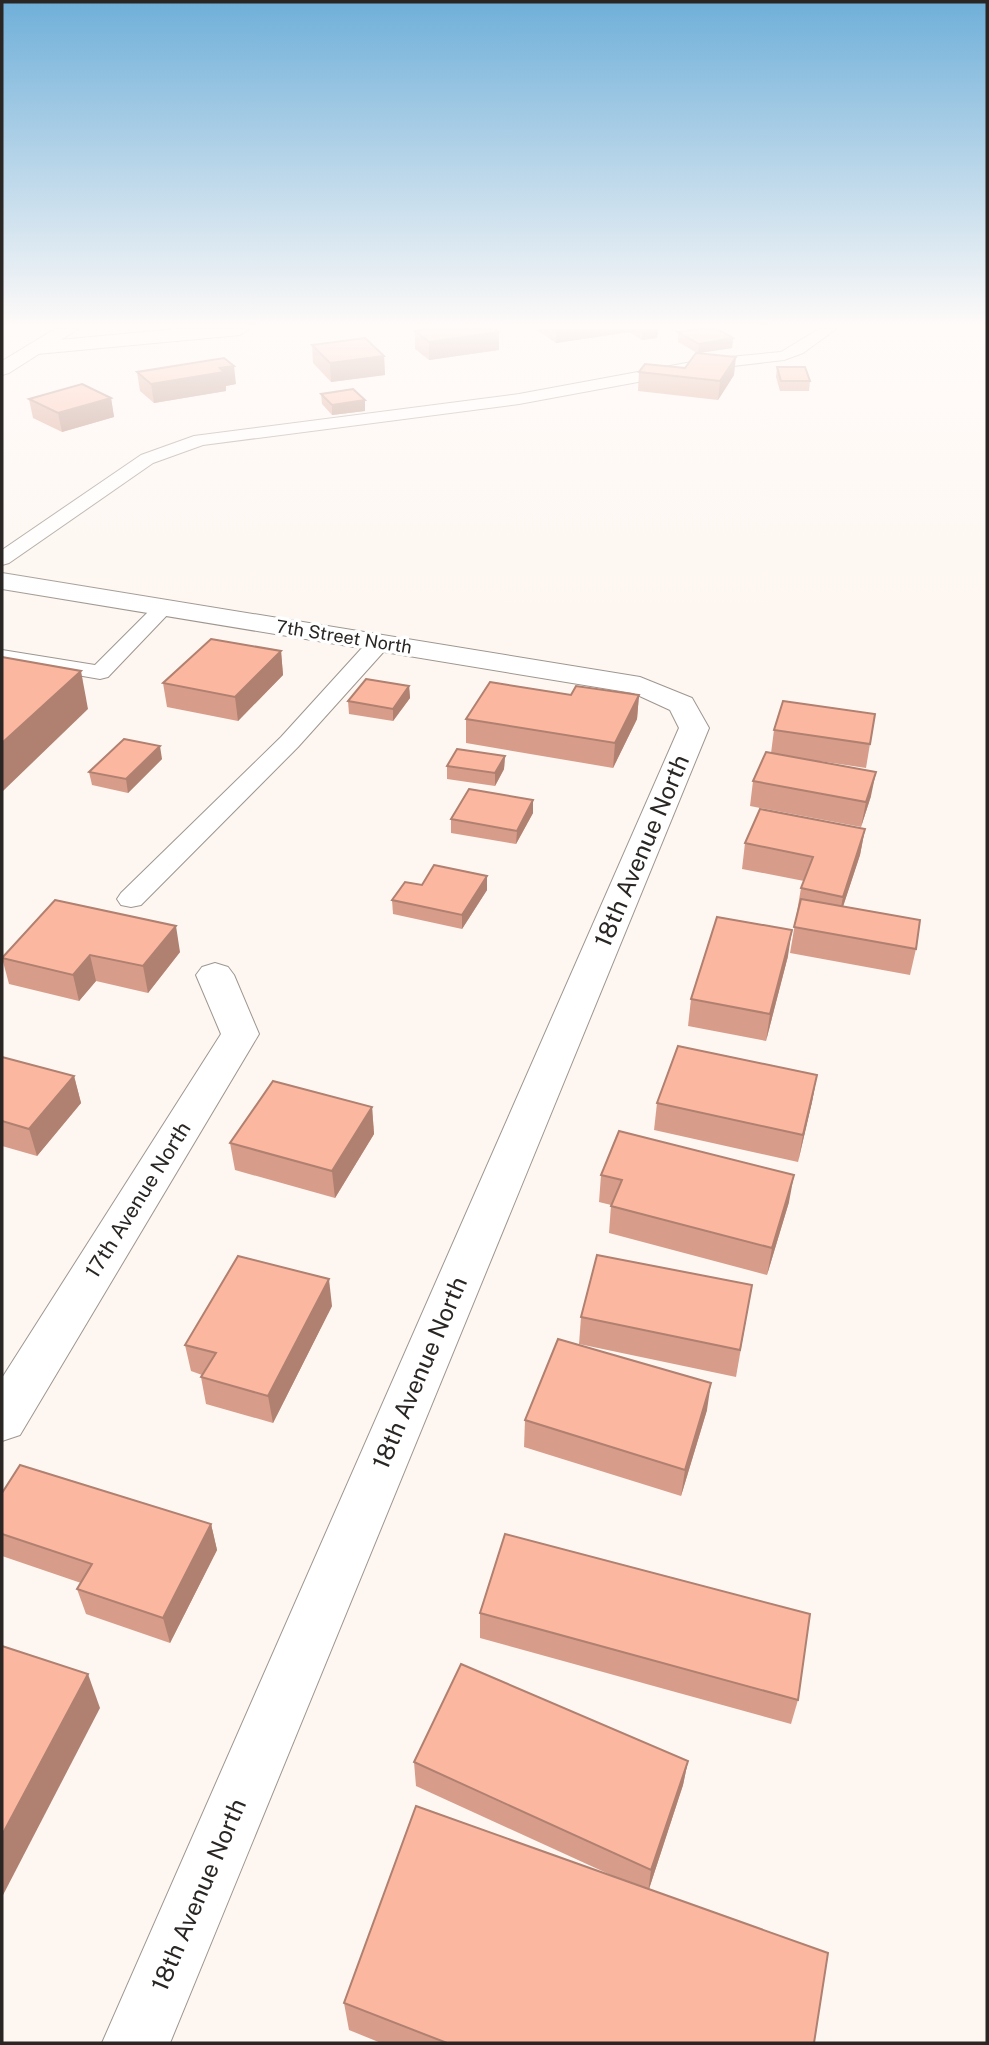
<svg xmlns="http://www.w3.org/2000/svg" width="989" height="2045" font-family="'Public Sans',sans-serif">
  <style>
    .lines { fill: none; stroke-linecap: round; stroke-linejoin: round }
    .lane-casing { stroke: #9e968f; stroke-width: 2 }
    .street-casing { stroke: #9e968f; stroke-width: 2 }
    .secondary-casing { stroke: #9e968f; stroke-width: 2 }
    .lane { fill: #fff; fill-rule: evenodd }
    .street { fill: #fff; fill-rule: evenodd }
    .secondary { fill: #fff; fill-rule: evenodd }
    .wall { fill: #d89d8a }
    .shaded-wall { fill: #b08070 }
    .building { fill: #fbb7a0; stroke: #b08070; stroke-width: 2 }
    .labels { text-anchor: middle; stroke-width: 7; stroke-linejoin: round; paint-order: stroke }
    .far-street-label { font-size: 18px; fill: #2a2624; stroke: #fff }
    .street-label { font-size: 21px; fill: #2a2624; stroke: #fff }
    .near-street-label { font-size: 24px; fill: #2a2624; stroke: #fff }
  </style>
  <rect width="100%" height="100%" fill="#fef7f1"/>
  <g class="lines">
    <defs>
      <g id="lane">
        <path d="M 819,329 L 836,329 L 803,353 L 784,360 L 708,369 L 519,404 L 203,445 L 153,463 L 9,563 L 2,565 L 2,550 L 141,455 L 194,436 L 519,394 L 708,359 L 781,352 Z"/>
        <path d="M 164,601 L 171,603 L 174,607 L 171,611 L 108,677 L 100,679 L 2,662 L 2,650 L 95,665 L 157,603 Z"/>
        <path d="M 379,637 L 387,638 L 390,643 L 387,648 L 298,747 L 141,905 L 131,907 L 121,905 L 117,899 L 121,893 L 281,737 L 371,638 Z"/>
      </g>
      <g id="street">
        <path d="M 177,329 L 249,329 L 240,335 L 37,354 L 27,348 L 37,342 Z"/>
        <path d="M 2,573 L 640,677 L 692,698 L 709,728 L 170,2043 L 102,2043 L 679,728 L 670,710 L 633,693 L 2,589 Z"/>
        <path d="M 215,963 L 228,967 L 234,975 L 259,1034 L 20,1435 L 2,1441 L 2,1378 L 221,1034 L 196,975 L 202,967 Z"/>
      </g>
      <path id="secondary" d="M 55,329 L 78,329 L 9,373 L 2,375 L 2,361 Z"/>
    </defs>
    <use href="#lane" class="lane-casing"/>
    <use href="#street" class="street-casing"/>
    <use href="#secondary" class="secondary-casing"/>
    <use href="#lane" class="lane"/>
    <use href="#street" class="street"/>
    <use href="#secondary" class="secondary"/>
  </g>
  <g class="wall">
    <path d="M 538,329 L 658,329 L 657,338 L 642,340 L 629,332 L 556,343 L 538,331 Z"/>
    <path d="M 415,331 L 499,350 L 429,360 L 415,349 Z"/>
    <path d="M 678,332 L 733,338 L 732,348 L 700,353 L 734,375 L 718,400 L 638,391 L 639,372 L 685,368 L 697,353 L 678,342 Z"/>
    <path d="M 312,345 L 384,356 L 385,375 L 331,382 L 313,363 Z"/>
    <path d="M 777,367 L 810,381 L 809,391 L 780,391 L 776,377 Z"/>
    <path d="M 137,372 L 236,384 L 226,386 L 226,391 L 154,403 L 140,391 Z"/>
    <path d="M 321,394 L 365,411 L 332,415 L 322,404 Z"/>
    <path d="M 111,398 L 114,417 L 62,432 L 33,418 L 29,399 Z"/>
    <path d="M 281,651 L 283,675 L 238,721 L 167,707 L 163,683 Z"/>
    <path d="M 409,686 L 410,698 L 393,721 L 349,714 L 348,701 Z"/>
    <path d="M 571,695 L 639,695 L 637,719 L 613,768 L 466,743 L 466,719 Z"/>
    <path d="M 875,714 L 866,768 L 819,761 L 871,796 L 861,827 L 750,806 L 753,781 L 771,753 L 774,730 Z"/>
    <path d="M 505,756 L 504,769 L 495,786 L 447,779 L 447,766 Z"/>
    <path d="M 162,759 L 128,793 L 92,785 L 89,772 Z"/>
    <path d="M 533,800 L 533,813 L 516,844 L 451,833 L 451,819 Z"/>
    <path d="M 865,829 L 860,855 L 843,906 L 916,949 L 910,975 L 790,953 L 801,888 L 804,881 L 742,869 L 745,843 Z"/>
    <path d="M 422,885 L 487,890 L 462,929 L 393,914 L 392,900 Z"/>
    <path d="M 180,952 L 148,993 L 96,981 L 79,1001 L 9,984 L 2,958 Z"/>
    <path d="M 788,956 L 766,1041 L 688,1026 L 691,999 Z"/>
    <path d="M 2,1057 L 74,1076 L 81,1103 L 37,1156 L 2,1146 Z"/>
    <path d="M 817,1075 L 812,1102 L 798,1162 L 654,1130 L 657,1103 Z"/>
    <path d="M 372,1107 L 374,1134 L 335,1198 L 235,1170 L 230,1143 Z"/>
    <path d="M 601,1175 L 789,1202 L 767,1275 L 609,1233 L 611,1205 L 599,1202 Z"/>
    <path d="M 752,1285 L 736,1377 L 579,1344 L 581,1317 Z"/>
    <path d="M 332,1306 L 273,1423 L 206,1404 L 201,1377 L 202,1375 L 191,1371 L 185,1345 Z"/>
    <path d="M 707,1410 L 681,1496 L 524,1447 L 525,1420 Z"/>
    <path d="M 2,1493 L 211,1524 L 217,1550 L 170,1643 L 86,1614 L 77,1589 L 81,1583 L 2,1556 Z"/>
    <path d="M 480,1613 L 798,1700 L 791,1724 L 480,1638 Z"/>
    <path d="M 688,1761 L 683,1785 L 649,1889 L 814,2043 L 381,2043 L 349,2030 L 344,2003 L 613,1876 L 416,1786 L 414,1762 Z"/>
  </g>
  <g class="shaded-wall">
    <path d="M 556,329 L 629,329 L 629,332 L 556,343 Z"/>
    <path d="M 642,329 L 658,329 L 657,338 L 642,340 Z"/>
    <path d="M 499,332 L 499,350 L 429,360 L 429,342 Z"/>
    <path d="M 733,338 L 732,348 L 698,353 L 699,344 Z"/>
    <path d="M 384,356 L 385,375 L 331,382 L 330,363 Z"/>
    <path d="M 736,357 L 734,375 L 718,400 L 720,381 Z"/>
    <path d="M 234,366 L 236,384 L 226,386 L 226,391 L 154,403 L 151,384 Z"/>
    <path d="M 111,398 L 114,417 L 62,432 L 58,413 Z"/>
    <path d="M 365,400 L 365,411 L 332,415 L 332,405 Z"/>
    <path d="M 281,651 L 283,675 L 238,721 L 235,697 Z"/>
    <path d="M 81,671 L 88,709 L 2,792 L 2,743 Z"/>
    <path d="M 409,686 L 410,698 L 393,721 L 393,709 Z"/>
    <path d="M 639,695 L 637,719 L 613,768 L 615,743 Z"/>
    <path d="M 160,746 L 162,759 L 128,793 L 126,779 Z"/>
    <path d="M 505,756 L 504,769 L 495,786 L 495,773 Z"/>
    <path d="M 876,772 L 871,796 L 861,827 L 866,802 Z"/>
    <path d="M 533,800 L 533,813 L 516,844 L 517,831 Z"/>
    <path d="M 865,829 L 860,855 L 838,922 L 843,897 Z"/>
    <path d="M 487,876 L 487,890 L 462,929 L 462,915 Z"/>
    <path d="M 176,926 L 180,952 L 148,993 L 143,966 Z"/>
    <path d="M 792,930 L 788,956 L 766,1041 L 770,1014 Z"/>
    <path d="M 90,955 L 96,981 L 79,1001 L 73,975 Z"/>
    <path d="M 817,1075 L 812,1102 L 798,1162 L 803,1135 Z"/>
    <path d="M 74,1076 L 81,1103 L 37,1156 L 29,1129 Z"/>
    <path d="M 372,1107 L 374,1134 L 335,1198 L 332,1171 Z"/>
    <path d="M 794,1175 L 789,1202 L 767,1275 L 772,1248 Z"/>
    <path d="M 329,1279 L 332,1306 L 273,1423 L 268,1396 Z"/>
    <path d="M 711,1383 L 707,1410 L 681,1496 L 685,1470 Z"/>
    <path d="M 211,1524 L 217,1550 L 170,1643 L 163,1618 Z"/>
    <path d="M 88,1674 L 100,1708 L 2,1897 L 2,1835 Z"/>
    <path d="M 688,1761 L 683,1785 L 648,1892 L 651,1870 Z"/>
  </g>
  <g class="building">
    <path d="M 429,329 L 496,329 L 499,332 L 429,342 L 415,331 Z"/>
    <path d="M 698,329 L 717,329 L 733,338 L 699,344 L 678,332 Z"/>
    <path d="M 365,338 L 384,356 L 330,363 L 312,345 Z"/>
    <path d="M 696,353 L 736,357 L 720,381 L 639,372 L 645,364 L 685,368 Z"/>
    <path d="M 224,358 L 234,366 L 220,368 L 224,372 L 151,384 L 137,372 Z"/>
    <path d="M 777,367 L 805,367 L 810,381 L 781,381 Z"/>
    <path d="M 82,384 L 111,398 L 58,413 L 29,399 Z"/>
    <path d="M 353,389 L 365,400 L 332,405 L 321,394 Z"/>
    <path d="M 211,639 L 281,651 L 235,697 L 163,683 Z"/>
    <path d="M 2,657 L 81,671 L 2,743 Z"/>
    <path d="M 366,679 L 409,686 L 393,709 L 348,701 Z"/>
    <path d="M 490,682 L 571,695 L 576,686 L 639,695 L 615,743 L 466,719 Z"/>
    <path d="M 783,701 L 875,714 L 870,744 L 774,730 Z"/>
    <path d="M 124,739 L 160,746 L 126,779 L 89,772 Z"/>
    <path d="M 457,749 L 505,756 L 495,773 L 447,766 Z"/>
    <path d="M 766,752 L 876,772 L 866,802 L 753,781 Z"/>
    <path d="M 469,789 L 533,800 L 517,831 L 451,819 Z"/>
    <path d="M 760,809 L 865,829 L 843,897 L 801,888 L 813,857 L 745,843 Z"/>
    <path d="M 434,865 L 487,876 L 462,915 L 392,900 L 405,882 L 422,885 Z"/>
    <path d="M 801,899 L 920,920 L 916,949 L 794,927 Z"/>
    <path d="M 55,900 L 176,926 L 143,966 L 90,955 L 73,975 L 2,958 Z"/>
    <path d="M 717,917 L 792,930 L 770,1014 L 691,999 Z"/>
    <path d="M 678,1046 L 817,1075 L 803,1135 L 657,1103 Z"/>
    <path d="M 2,1057 L 74,1076 L 29,1129 L 2,1121 Z"/>
    <path d="M 273,1081 L 372,1107 L 332,1171 L 230,1143 Z"/>
    <path d="M 619,1131 L 794,1175 L 772,1248 L 611,1206 L 622,1180 L 601,1175 Z"/>
    <path d="M 597,1255 L 752,1285 L 740,1350 L 581,1317 Z"/>
    <path d="M 238,1256 L 329,1279 L 268,1396 L 201,1377 L 216,1353 L 185,1345 Z"/>
    <path d="M 558,1339 L 711,1383 L 685,1470 L 525,1420 Z"/>
    <path d="M 20,1465 L 211,1524 L 163,1618 L 77,1589 L 92,1564 L 2,1534 L 2,1493 Z"/>
    <path d="M 505,1534 L 810,1614 L 798,1700 L 480,1613 Z"/>
    <path d="M 2,1646 L 88,1674 L 2,1835 Z"/>
    <path d="M 461,1664 L 688,1761 L 651,1870 L 414,1762 Z"/>
    <path d="M 416,1806 L 828,1953 L 814,2043 L 447,2043 L 344,2003 Z"/>
  </g>
  <linearGradient id="sky" x2="0" y2="1"><stop stop-color="#6fafd9"/><stop offset="0.53" stop-color="#fffbf9"/><stop offset="1" stop-color="#fffbf9" stop-opacity="0"/></linearGradient>
  <rect width="989" height="616" fill="url(#sky)"/>
  <g class="labels">
    <g class="far-street-label">
      <text transform="translate(344 637) rotate(9)" y="6">7th Street North</text>
    </g>
    <g class="street-label">
      <text transform="translate(138 1200) rotate(-58)" y="7">17th Avenue North</text>
    </g>
    <g class="near-street-label">
      <text transform="translate(642 851) rotate(-67)" y="8">18th Avenue North</text>
      <text transform="translate(420 1373) rotate(-67)" y="8">18th Avenue North</text>
      <text transform="translate(199 1895) rotate(-67)" y="8">18th Avenue North</text>
    </g>
  </g>
  <rect width="989" height="2045" fill="none" stroke="#2a2624" stroke-width="7"/>
</svg>
